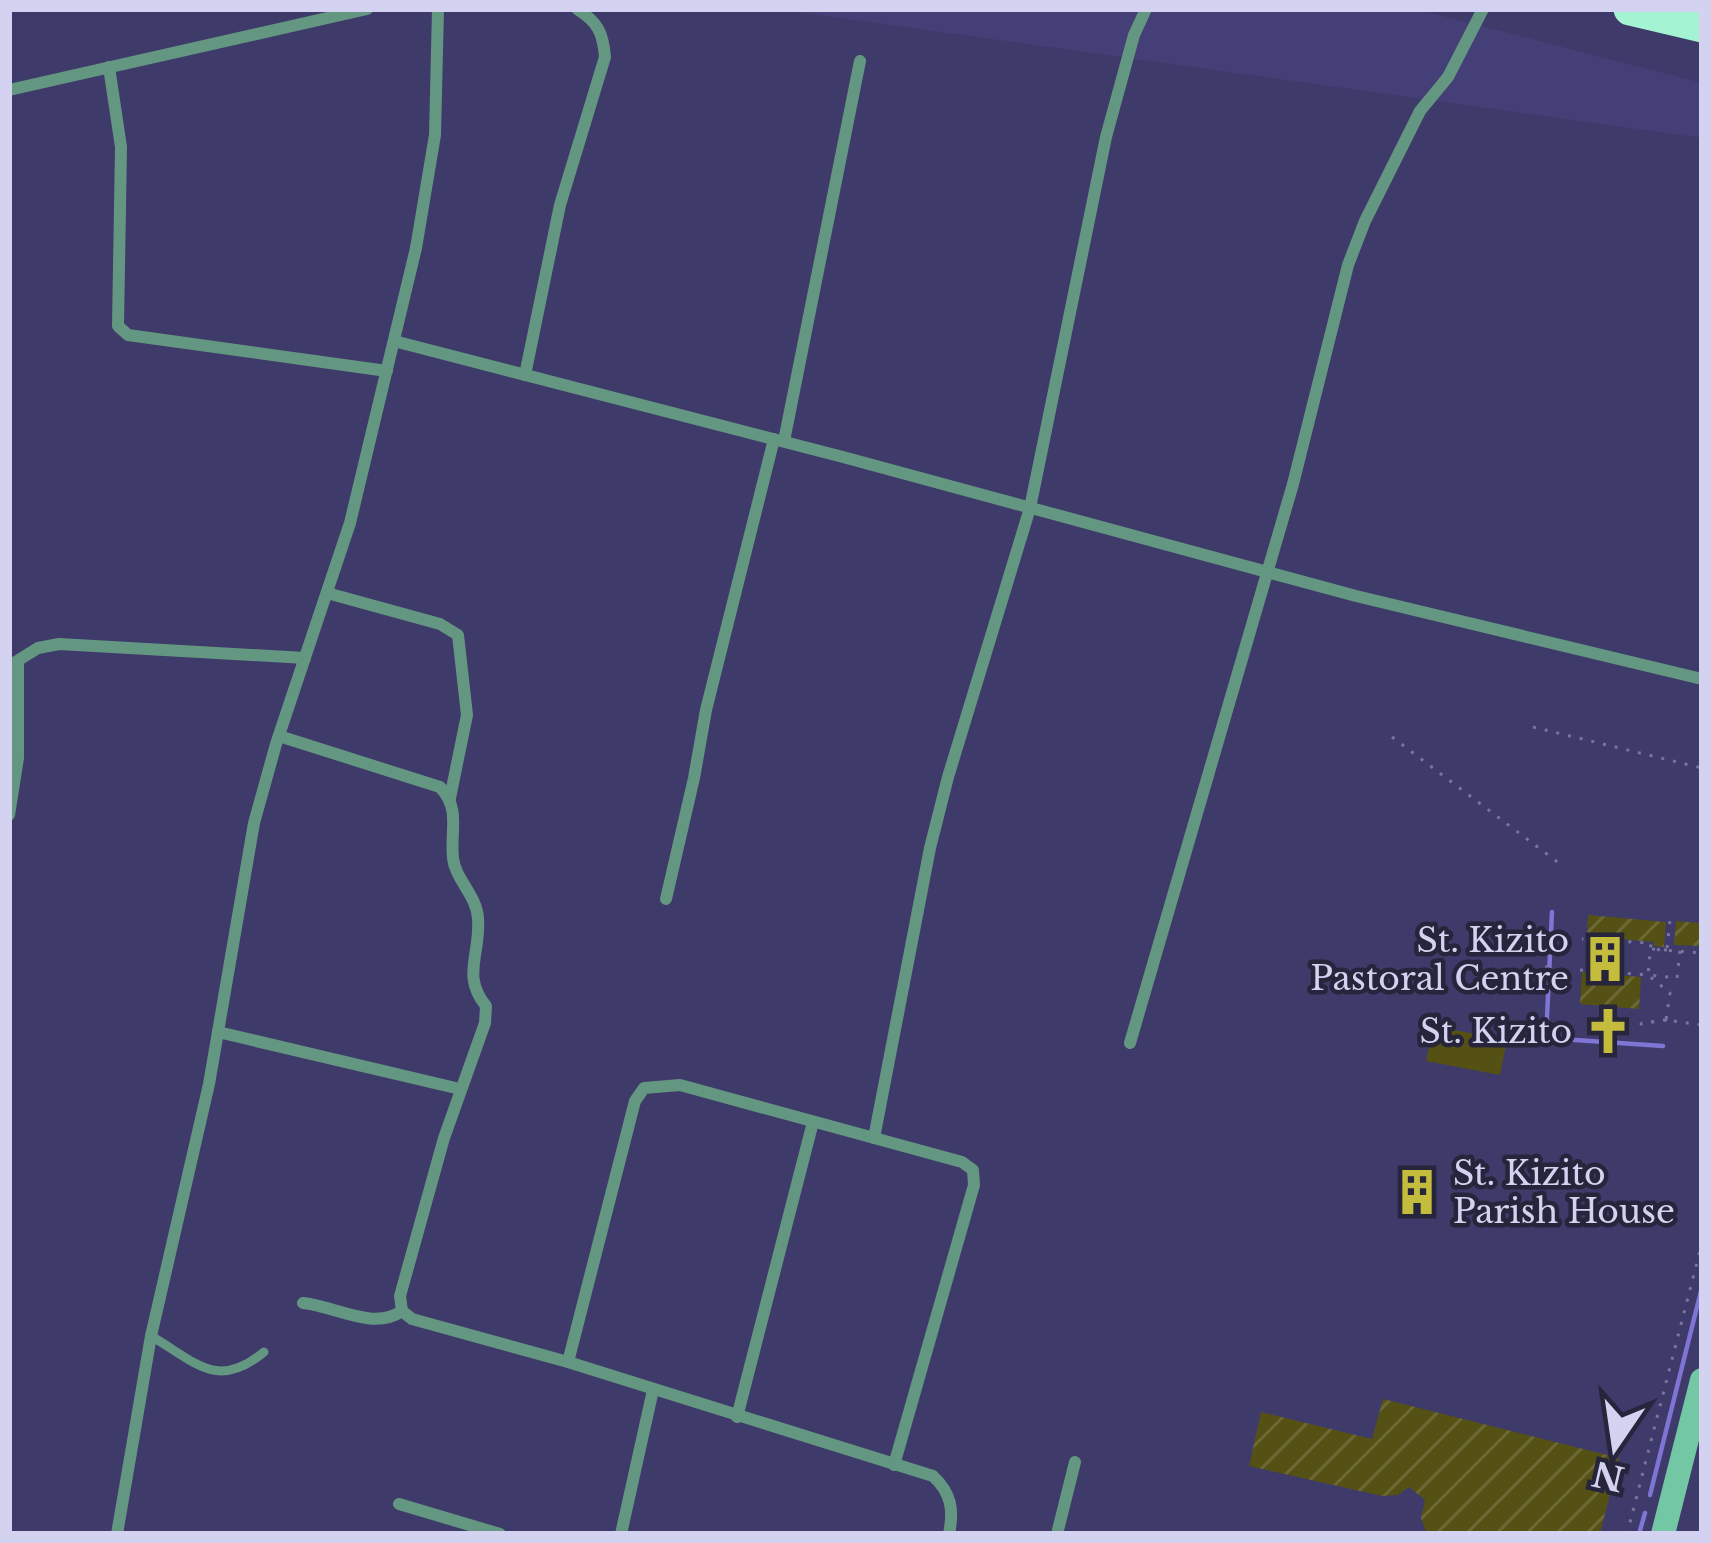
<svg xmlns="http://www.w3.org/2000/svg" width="1711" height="1543" font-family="'Libre Baskerville',serif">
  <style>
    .built { fill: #443f76 }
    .green { fill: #555114 }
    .garden { fill: url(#garden-furrows) }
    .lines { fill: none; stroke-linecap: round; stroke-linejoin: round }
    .stream { stroke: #7e75d5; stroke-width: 4.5 }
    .path { stroke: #78759e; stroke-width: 3; stroke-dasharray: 3 9; stroke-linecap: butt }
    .service { stroke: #649781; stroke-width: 9 }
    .minor { stroke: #649781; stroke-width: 12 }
    .secondary { stroke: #73c7a5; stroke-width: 24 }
    .trunk { stroke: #a4f4d3; stroke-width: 33 }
    .labels { text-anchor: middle; stroke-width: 9; stroke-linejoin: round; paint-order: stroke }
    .poi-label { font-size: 33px; fill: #d3d2f0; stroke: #26253b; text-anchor: end }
  </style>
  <defs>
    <pattern id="garden-furrows" width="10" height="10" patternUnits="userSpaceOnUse" patternTransform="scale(3)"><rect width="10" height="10" fill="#555114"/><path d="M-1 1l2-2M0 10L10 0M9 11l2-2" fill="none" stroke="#6d6936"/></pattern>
  </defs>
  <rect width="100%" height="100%" fill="#3e3a69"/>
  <path class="built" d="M 776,9 L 1415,9 L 1702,83 L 1702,138 Z"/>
  <path class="green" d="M 1433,1026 L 1507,1040 L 1500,1075 L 1426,1061 Z"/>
  <g class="garden">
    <path d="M 1588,915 L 1666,922 L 1664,947 L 1654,946 L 1654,942 L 1587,936 Z"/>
    <path d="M 1676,921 L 1702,923 L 1701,946 L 1674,945 Z"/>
    <path d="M 1582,972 L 1641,977 L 1639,1009 L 1580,1004 Z"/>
    <path d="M 1383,1399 L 1619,1458 L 1600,1534 L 1427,1534 L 1421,1518 L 1425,1500 L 1409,1487 L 1398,1495 L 1382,1496 L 1249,1466 L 1261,1412 L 1372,1439 Z"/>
  </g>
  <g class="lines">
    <g class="stream">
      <path d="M 1552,912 L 1546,1038 L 1663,1046"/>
      <path d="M 1650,1495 L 1702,1287"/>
      <path d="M 1639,1534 L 1645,1513"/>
    </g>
    <g class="path">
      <path d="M 1533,727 L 1702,768"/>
      <path d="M 1392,737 L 1560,864"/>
      <path d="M 1667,948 L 1670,920"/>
      <path d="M 1667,950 L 1650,949 L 1702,953"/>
      <path d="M 1680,951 L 1677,978 L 1648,975 L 1670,993 L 1666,1020 L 1702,1025"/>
      <path d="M 1580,970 L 1648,975 L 1651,943 L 1582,939"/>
      <path d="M 1564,976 L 1546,974 L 1549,949 L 1566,948"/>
      <path d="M 1666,1020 L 1641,1024 L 1642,1023 Z"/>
      <path d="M 1332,1533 L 1335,1534"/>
      <path d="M 1627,1534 L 1702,1243"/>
    </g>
    <path class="service" d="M 151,1336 C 196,1362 217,1391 264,1352"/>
    <g class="minor">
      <path d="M 109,67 L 121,147 L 118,326 L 128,335 L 387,371"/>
      <path d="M 9,90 L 367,9"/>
      <path d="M 394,341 L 843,457 L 1356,596 L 1702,679"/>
      <path d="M 525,375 L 560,205 L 605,57 C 603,33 598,22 577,9"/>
      <path d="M 784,441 L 860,61"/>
      <path d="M 327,593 L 440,624 L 458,635 L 467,715 L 450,798"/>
      <path d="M 9,666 L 38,648 L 59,644 L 305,658"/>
      <path d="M 279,736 L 440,787 C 461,809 450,831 453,858 C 455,879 476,894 478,918 C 481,954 461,976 486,1006 L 485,1023 L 444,1138 L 400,1296 L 402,1311 L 412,1319 L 568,1362 L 933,1476 C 951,1493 954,1509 949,1534"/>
      <path d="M 9,815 L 18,758 L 18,661"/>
      <path d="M 666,899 L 694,778 L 706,710 L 774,439"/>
      <path d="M 218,1032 L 460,1089"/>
      <path d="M 1130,1043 L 1293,484 L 1348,265 L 1365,221 L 1420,111 L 1448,77 L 1483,9"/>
      <path d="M 874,1138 L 930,848 L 948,777 L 1030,508 L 1106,137 L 1134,35 L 1146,9"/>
      <path d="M 303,1303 C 335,1306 373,1331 402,1311"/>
      <path d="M 568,1362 L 635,1101 L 644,1088 L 680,1085 L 962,1162 L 973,1170 L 974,1185 L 894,1465"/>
      <path d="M 737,1417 L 813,1122"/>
      <path d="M 399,1504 L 500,1534"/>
      <path d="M 117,1534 L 151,1336 L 209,1084 L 254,823 L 276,744 L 350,523 L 416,248 L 435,135 L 438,9"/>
      <path d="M 621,1534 L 653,1390"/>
      <path d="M 1057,1534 L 1075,1462"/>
    </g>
    <path class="secondary" d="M 1663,1534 L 1702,1380"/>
    <path class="trunk" d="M 1630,9 L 1702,26"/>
  </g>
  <defs>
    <symbol id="building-bare" viewBox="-9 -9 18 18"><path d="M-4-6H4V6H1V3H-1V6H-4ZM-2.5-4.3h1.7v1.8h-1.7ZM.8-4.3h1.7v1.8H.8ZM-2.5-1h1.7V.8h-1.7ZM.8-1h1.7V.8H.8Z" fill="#c4bc3d" stroke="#26253b" stroke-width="2.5" paint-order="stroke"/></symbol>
    <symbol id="church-bare" viewBox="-9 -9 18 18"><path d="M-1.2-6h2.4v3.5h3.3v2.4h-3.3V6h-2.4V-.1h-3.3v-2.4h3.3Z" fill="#c4bc3d" stroke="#26253b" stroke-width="2.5" paint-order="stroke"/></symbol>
  </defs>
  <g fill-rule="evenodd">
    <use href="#building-bare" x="1572" y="926" width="66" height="66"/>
    <use href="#church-bare" x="1575" y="998" width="66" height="66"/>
    <use href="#building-bare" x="1384" y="1159" width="66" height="66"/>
  </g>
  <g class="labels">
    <g class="poi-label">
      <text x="1569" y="952">St. Kizito<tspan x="1569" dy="38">Pastoral Centre</tspan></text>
      <text x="1572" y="1043">St. Kizito</text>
      <text x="1453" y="1185" text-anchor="start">St. Kizito<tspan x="1453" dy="38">Parish House</tspan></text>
    </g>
  </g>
  <rect width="1711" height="1543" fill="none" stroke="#d3d2f0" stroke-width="24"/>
  <g transform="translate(1615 1447) rotate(193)" stroke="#26253b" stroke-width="9" paint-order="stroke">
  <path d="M0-9L21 45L0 30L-21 45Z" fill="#d3d2f0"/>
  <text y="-18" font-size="33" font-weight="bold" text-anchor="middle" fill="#d3d2f0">N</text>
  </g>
</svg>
